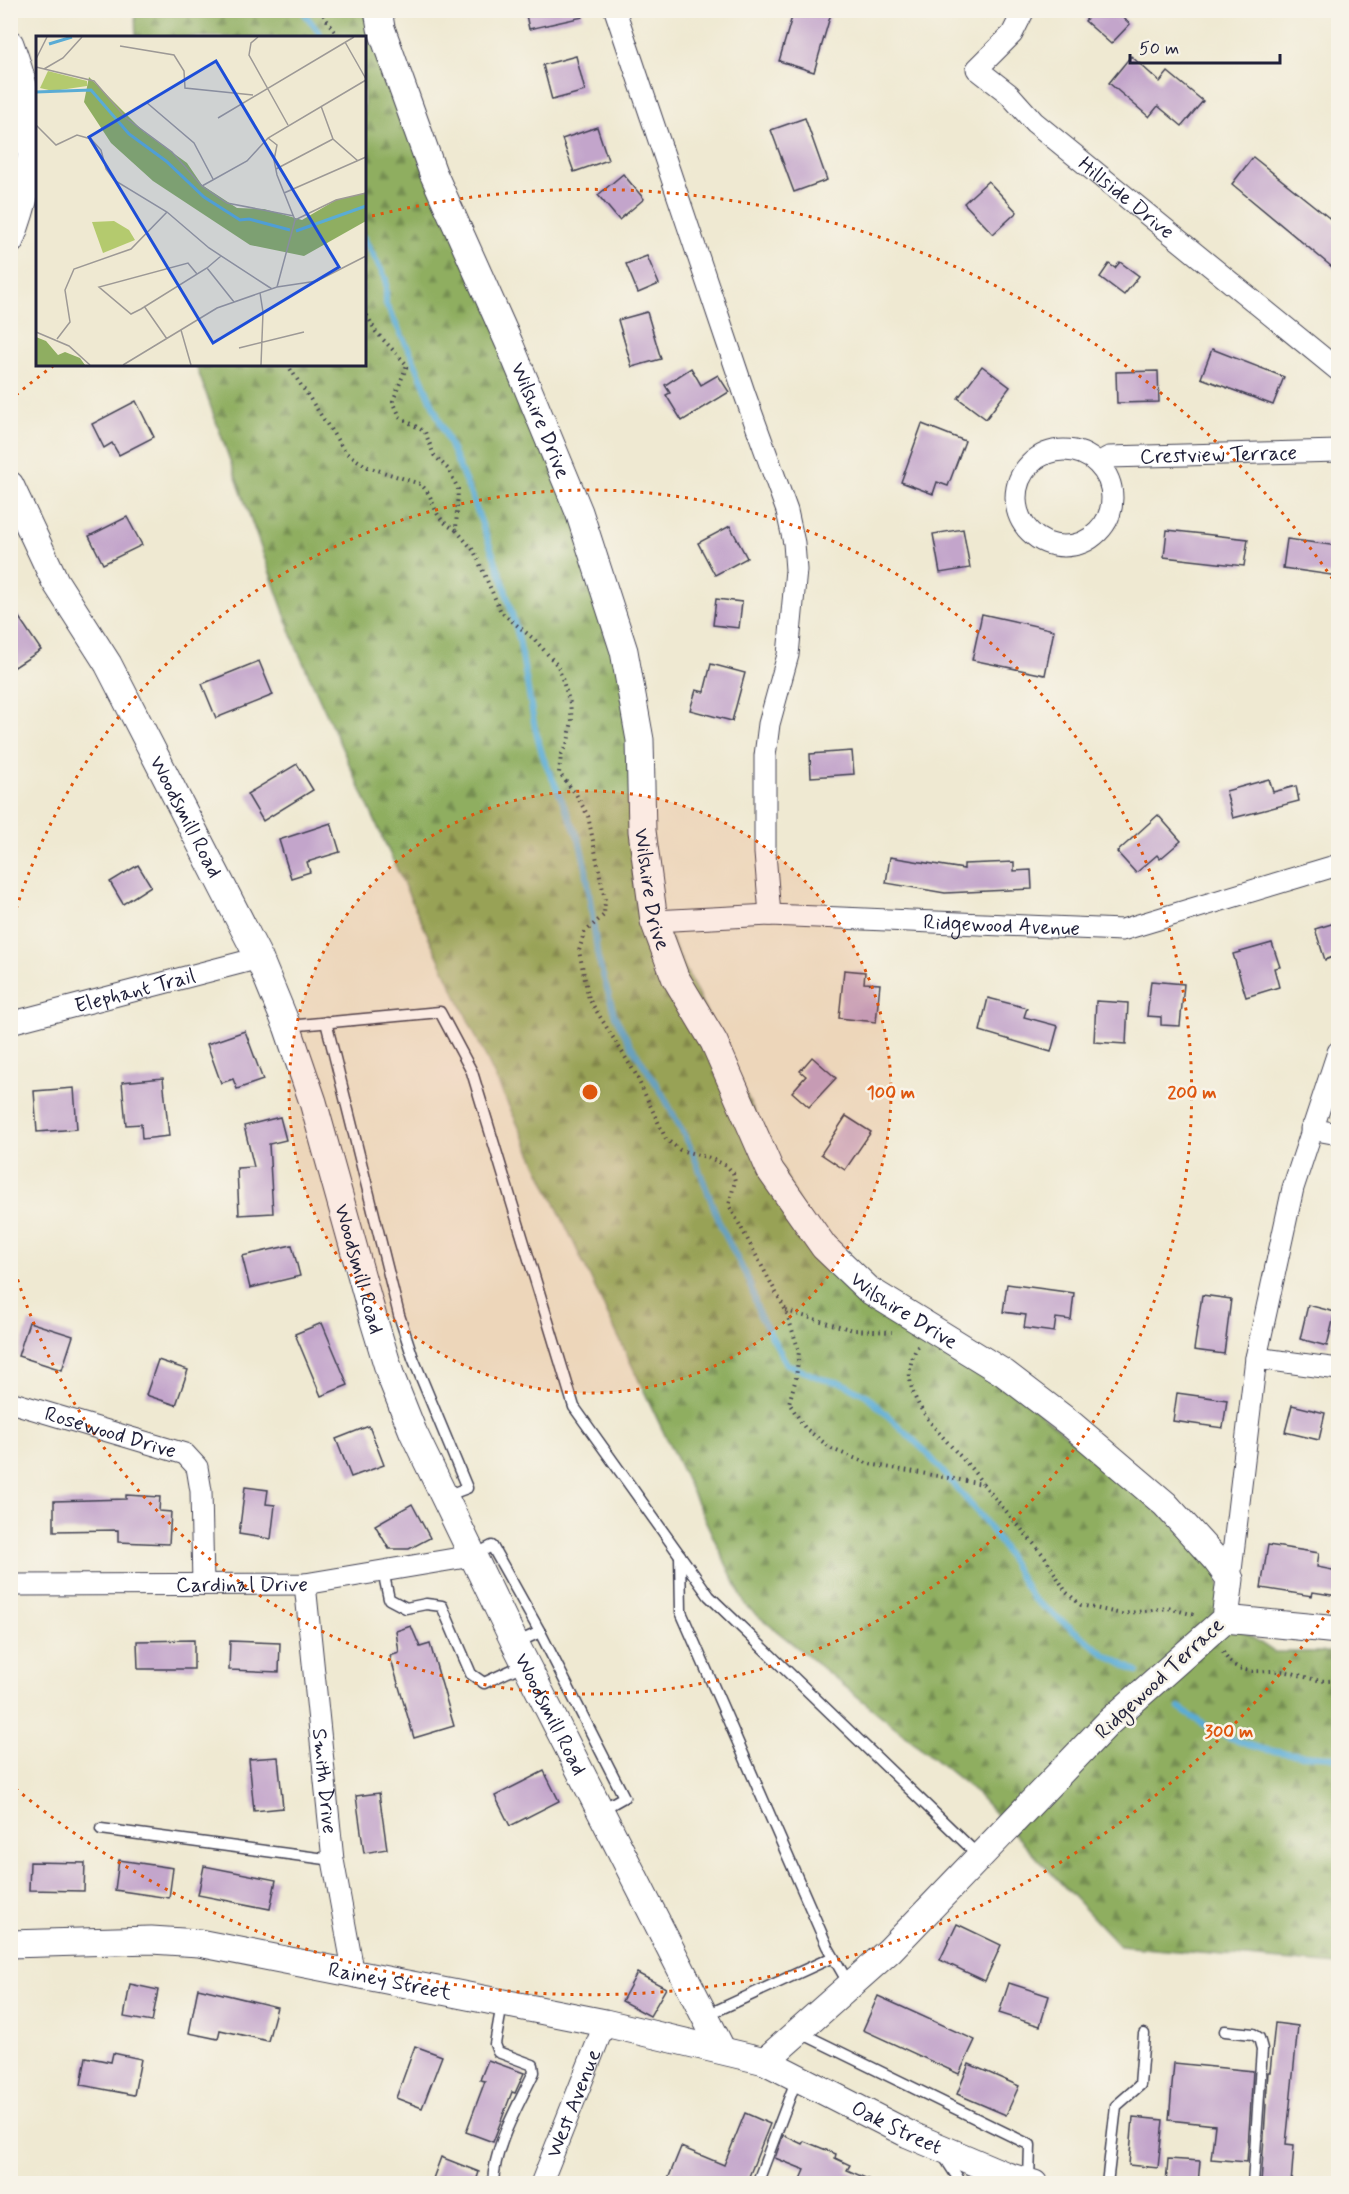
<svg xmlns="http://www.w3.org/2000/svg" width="1349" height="2194" font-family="Mynerve,sans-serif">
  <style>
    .forest { fill: url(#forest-firs); stroke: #58684e; stroke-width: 1.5 }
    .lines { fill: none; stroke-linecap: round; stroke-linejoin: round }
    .stream { stroke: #5aacd5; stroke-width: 6 }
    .building { fill: #c3a5cb }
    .service-casing { stroke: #414052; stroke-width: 13 }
    .minor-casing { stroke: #414052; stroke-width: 23 }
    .tertiary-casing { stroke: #414052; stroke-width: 29 }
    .path { stroke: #414052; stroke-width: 4; stroke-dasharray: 1.5 4.5; stroke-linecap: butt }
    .service { stroke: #fff; stroke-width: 10 }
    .minor { stroke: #fff; stroke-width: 21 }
    .tertiary { stroke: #fff; stroke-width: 27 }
    .ring { fill: none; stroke: #de560e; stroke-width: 3; stroke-dasharray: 3 6 }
    .labels { text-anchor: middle; stroke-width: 5; stroke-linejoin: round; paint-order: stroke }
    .street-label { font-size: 21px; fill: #22223b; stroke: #f7f3e8 }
    .inset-river { fill: none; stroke: #5aacd5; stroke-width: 3 }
    .inset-road { fill: none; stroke: #9d9996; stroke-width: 1.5 }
    .view { fill: #1d4ed8; fill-opacity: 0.15; stroke: #1d4ed8; stroke-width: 3 }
    .inset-edge { fill: none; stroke: #22223b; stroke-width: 3 }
    .centre { fill: #de560e; stroke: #f7f3e8; stroke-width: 3 }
    .ring-label { font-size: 18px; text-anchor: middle; font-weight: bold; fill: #de560e; stroke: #f7f3e8; stroke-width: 5; stroke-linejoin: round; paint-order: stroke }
  </style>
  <defs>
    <pattern id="forest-firs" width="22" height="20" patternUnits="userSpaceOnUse" patternTransform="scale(1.5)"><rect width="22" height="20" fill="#8fae61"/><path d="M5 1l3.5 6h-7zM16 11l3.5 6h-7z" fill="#748d51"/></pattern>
  </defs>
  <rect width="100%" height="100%" fill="#f7f3e8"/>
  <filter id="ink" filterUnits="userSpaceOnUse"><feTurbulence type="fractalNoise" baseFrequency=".0167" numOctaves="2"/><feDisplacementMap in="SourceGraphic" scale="12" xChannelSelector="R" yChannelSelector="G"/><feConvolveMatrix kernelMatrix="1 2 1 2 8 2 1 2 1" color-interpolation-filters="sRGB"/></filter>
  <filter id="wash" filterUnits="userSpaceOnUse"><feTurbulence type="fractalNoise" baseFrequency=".008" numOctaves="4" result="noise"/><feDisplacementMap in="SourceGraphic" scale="24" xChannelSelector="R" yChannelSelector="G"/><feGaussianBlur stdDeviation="1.35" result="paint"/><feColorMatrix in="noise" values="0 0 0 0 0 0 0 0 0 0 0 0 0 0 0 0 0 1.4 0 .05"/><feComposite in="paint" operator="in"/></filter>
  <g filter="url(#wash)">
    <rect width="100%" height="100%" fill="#efe9d2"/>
    <path class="forest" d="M 135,11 L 385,11 L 448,211 L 612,589 L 643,669 L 655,906 L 823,1253 L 932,1323 L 1216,1560 L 1225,1619 L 1274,1652 L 1338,1652 L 1338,1965 L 1120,1946 L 975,1792 L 746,1606 L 405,887 L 297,649 L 196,365 L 364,364 L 364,38 L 136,37 Z"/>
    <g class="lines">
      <g class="stream">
        <path d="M 302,10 L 323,38"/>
        <path d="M 364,238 L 386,279 L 386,304 L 413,358 L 472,497 L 503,581 L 519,639 L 535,728 L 543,757 L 579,839 L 586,869 L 598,958 L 615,1016 L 629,1042 L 662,1093 L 690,1146 L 722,1229 L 749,1281 L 759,1314 L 787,1364 L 822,1379 L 842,1383 L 866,1395 L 926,1452 L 984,1520 L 1002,1546 L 1032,1598 L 1106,1655 L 1137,1672"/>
        <path d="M 1179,1708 C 1235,1748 1271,1755 1338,1757"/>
      </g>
    </g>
    <g id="blocks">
      <g class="building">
        <path d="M 525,10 L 582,10 L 583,17 L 529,29 Z"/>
        <path d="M 794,10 L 832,10 L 814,72 L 779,61 Z"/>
        <path d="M 1094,10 L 1115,10 L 1130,24 L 1111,44 L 1085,21 Z"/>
        <path d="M 576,56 L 585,91 L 552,100 L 543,65 Z"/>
        <path d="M 1131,56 L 1160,82 L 1168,72 L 1203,101 L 1182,126 L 1158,106 L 1149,117 L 1109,83 Z"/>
        <path d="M 805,118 L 827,180 L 794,192 L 771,130 Z"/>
        <path d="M 597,127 L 608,160 L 574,172 L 562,139 Z"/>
        <path d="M 1253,157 L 1338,225 L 1338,272 L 1232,184 Z"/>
        <path d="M 623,174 L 644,199 L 619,220 L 598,195 Z"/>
        <path d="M 988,181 L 1017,212 L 993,234 L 964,203 Z"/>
        <path d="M 647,256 L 659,284 L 638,293 L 626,264 Z"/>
        <path d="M 1120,262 L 1139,276 L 1124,295 L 1100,277 L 1109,264 L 1115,268 Z"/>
        <path d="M 647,312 L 661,359 L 632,367 L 618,320 Z"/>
        <path d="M 1212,349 L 1284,377 L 1273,405 L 1201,378 Z"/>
        <path d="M 982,366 L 1010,387 L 986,419 L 958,398 Z"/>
        <path d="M 691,368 L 701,385 L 718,375 L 729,392 L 682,421 L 666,395 L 670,393 L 665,385 Z"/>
        <path d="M 1158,371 L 1159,402 L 1117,403 L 1116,372 Z"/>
        <path d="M 136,401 L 154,437 L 119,455 L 112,443 L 104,448 L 92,424 Z"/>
        <path d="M 922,424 L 965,441 L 948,486 L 937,482 L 933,494 L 901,482 Z"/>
        <path d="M 127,517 L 142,545 L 103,564 L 89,536 Z"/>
        <path d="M 730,526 L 747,558 L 715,575 L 698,543 Z"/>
        <path d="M 963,529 L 970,568 L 940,573 L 933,534 Z"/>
        <path d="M 1167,530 L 1248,539 L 1244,566 L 1164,557 Z"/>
        <path d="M 1287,539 L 1338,546 L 1338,576 L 1283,568 Z"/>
        <path d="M 716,599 L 742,602 L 739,628 L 713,625 Z"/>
        <path d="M 10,604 L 41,650 L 10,670 Z"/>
        <path d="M 982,614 L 1054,630 L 1045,675 L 972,660 Z"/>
        <path d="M 259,661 L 273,695 L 216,718 L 202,684 Z"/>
        <path d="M 711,664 L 745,673 L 732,721 L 690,710 L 696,690 L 704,692 Z"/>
        <path d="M 852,751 L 854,774 L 811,777 L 810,754 Z"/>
        <path d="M 297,764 L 313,790 L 263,821 L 247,794 Z"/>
        <path d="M 1269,779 L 1273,792 L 1296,786 L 1299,801 L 1233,818 L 1226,791 Z"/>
        <path d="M 1158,815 L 1181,841 L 1160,859 L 1157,855 L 1136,873 L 1117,852 Z"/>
        <path d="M 331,823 L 340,852 L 307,862 L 310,872 L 291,878 L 279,840 Z"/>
        <path d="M 890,857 L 964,869 L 964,864 L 1014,862 L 1014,871 L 1031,870 L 1032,889 L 945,893 L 886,883 Z"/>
        <path d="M 138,865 L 151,886 L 123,904 L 110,882 Z"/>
        <path d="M 1338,922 L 1338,955 L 1325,960 L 1315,929 Z"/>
        <path d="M 1272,943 L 1280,967 L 1274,968 L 1279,987 L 1246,997 L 1233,954 Z"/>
        <path d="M 844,970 L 865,972 L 864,983 L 880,984 L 876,1022 L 839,1018 Z"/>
        <path d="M 1151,981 L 1184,984 L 1180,1026 L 1161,1025 L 1161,1017 L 1147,1016 Z"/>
        <path d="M 988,998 L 1027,1008 L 1024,1017 L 1058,1026 L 1051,1052 L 980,1031 Z"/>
        <path d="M 1096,1001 L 1128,1003 L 1126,1044 L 1094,1042 Z"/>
        <path d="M 245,1031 L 263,1080 L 237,1089 L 233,1079 L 221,1083 L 207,1044 Z"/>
        <path d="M 812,1057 L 836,1078 L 809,1107 L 792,1092 L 806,1076 L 800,1071 Z"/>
        <path d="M 163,1078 L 169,1136 L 142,1139 L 141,1124 L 126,1125 L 122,1082 Z"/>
        <path d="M 74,1088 L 77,1129 L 37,1132 L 34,1091 Z"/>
        <path d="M 846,1116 L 871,1132 L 845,1170 L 821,1154 Z"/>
        <path d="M 280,1117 L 286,1140 L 269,1144 L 273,1213 L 239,1215 L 237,1168 L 254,1167 L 244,1126 Z"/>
        <path d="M 292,1245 L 300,1276 L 250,1288 L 242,1256 Z"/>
        <path d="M 1007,1284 L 1074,1293 L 1071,1320 L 1056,1318 L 1054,1332 L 1024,1328 L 1026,1315 L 1003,1312 Z"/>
        <path d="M 1202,1295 L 1231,1299 L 1224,1354 L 1194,1350 Z"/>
        <path d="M 1308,1305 L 1335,1312 L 1327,1346 L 1300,1339 Z"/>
        <path d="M 29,1322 L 73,1336 L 62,1370 L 18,1356 Z"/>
        <path d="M 322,1323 L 348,1385 L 321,1396 L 295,1334 Z"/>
        <path d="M 158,1360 L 188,1370 L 176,1405 L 146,1395 Z"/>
        <path d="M 1177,1393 L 1227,1400 L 1223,1428 L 1173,1421 Z"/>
        <path d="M 1292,1405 L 1325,1413 L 1319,1440 L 1285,1432 Z"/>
        <path d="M 369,1426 L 384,1465 L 351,1477 L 336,1439 Z"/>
        <path d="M 245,1487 L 268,1490 L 266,1504 L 275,1505 L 271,1539 L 239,1534 Z"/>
        <path d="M 126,1495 L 160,1497 L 159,1511 L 171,1512 L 169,1544 L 118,1542 L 118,1530 L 54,1531 L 54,1501 L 126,1499 Z"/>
        <path d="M 412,1504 L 430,1538 L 409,1549 L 389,1549 L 375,1525 Z"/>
        <path d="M 1268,1545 L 1319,1553 L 1317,1567 L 1338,1571 L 1338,1596 L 1313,1592 L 1312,1596 L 1261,1588 Z"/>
        <path d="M 411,1626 L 420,1647 L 430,1644 L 454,1726 L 414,1738 L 390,1656 L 399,1653 L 396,1631 Z"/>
        <path d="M 194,1640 L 194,1669 L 138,1669 L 137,1641 Z"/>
        <path d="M 230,1641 L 280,1643 L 279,1672 L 229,1670 Z"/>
        <path d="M 278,1757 L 283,1808 L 254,1811 L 249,1759 Z"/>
        <path d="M 544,1771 L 559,1801 L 510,1826 L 495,1796 Z"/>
        <path d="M 379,1793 L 387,1849 L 364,1853 L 356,1796 Z"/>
        <path d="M 119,1860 L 173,1868 L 169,1898 L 115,1890 Z"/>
        <path d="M 30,1862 L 85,1863 L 84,1891 L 29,1890 Z"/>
        <path d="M 204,1866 L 276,1880 L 270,1909 L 198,1895 Z"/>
        <path d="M 957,1924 L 1001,1945 L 985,1981 L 940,1960 Z"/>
        <path d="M 637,1973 L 666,1988 L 650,2016 L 622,2001 Z"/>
        <path d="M 1009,1983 L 1049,1996 L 1040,2026 L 999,2013 Z"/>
        <path d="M 130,1984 L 158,1990 L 152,2022 L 124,2017 Z"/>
        <path d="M 198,1988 L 277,2007 L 268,2041 L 220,2030 L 218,2039 L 189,2033 Z"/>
        <path d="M 878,1996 L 975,2040 L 959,2074 L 863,2030 Z"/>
        <path d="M 1275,2023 L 1298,2026 L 1286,2144 L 1294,2145 L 1291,2184 L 1261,2184 L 1268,2072 L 1270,2072 Z"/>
        <path d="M 415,2046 L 442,2056 L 422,2108 L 396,2098 Z"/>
        <path d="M 113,2053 L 141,2059 L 134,2095 L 81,2085 L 86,2057 L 111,2062 Z"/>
        <path d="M 488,2060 L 524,2073 L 515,2093 L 512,2092 L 493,2142 L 466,2132 L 485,2081 L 480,2080 Z"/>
        <path d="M 1174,2063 L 1253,2071 L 1247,2162 L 1211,2159 L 1215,2125 L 1169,2120 Z"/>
        <path d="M 969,2064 L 1019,2086 L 1006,2115 L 957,2094 Z"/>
        <path d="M 745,2113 L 770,2124 L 746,2184 L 666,2184 L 681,2147 L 724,2165 Z"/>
        <path d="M 1133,2117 L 1163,2120 L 1158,2168 L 1129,2165 Z"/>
        <path d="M 783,2135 L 802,2144 L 804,2141 L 836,2154 L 835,2158 L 850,2165 L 847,2170 L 879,2184 L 799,2184 L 805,2170 L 775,2158 Z"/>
        <path d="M 441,2157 L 479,2172 L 475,2184 L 431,2184 Z"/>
        <path d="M 1168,2159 L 1200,2161 L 1198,2184 L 1166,2184 Z"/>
      </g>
    </g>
  </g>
  <g filter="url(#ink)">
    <use href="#blocks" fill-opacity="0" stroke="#414052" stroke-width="1.5"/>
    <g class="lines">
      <defs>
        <g id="service">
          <path d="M 326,1022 L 399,1315 L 413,1358 L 467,1488 L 443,1497"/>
          <path d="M 288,1026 L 440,1012 L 472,1072 L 574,1407 L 709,1596 L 979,1856"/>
          <path d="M 680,1555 L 681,1612 L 827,1946 L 850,1986"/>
          <path d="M 472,1556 L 492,1546 L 540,1632 L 516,1643"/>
          <path d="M 383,1571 L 389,1599 L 406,1608 L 426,1604 L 442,1606 L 471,1674 L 484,1683 L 525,1664"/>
          <path d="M 540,1632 L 624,1797 L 601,1810"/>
          <path d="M 101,1829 L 333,1860"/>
          <path d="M 705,2016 L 833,1957"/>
          <path d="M 1225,2031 L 1253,2034 L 1259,2038 L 1262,2049 L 1253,2184"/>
          <path d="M 799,2032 L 1030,2145 L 1029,2181"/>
          <path d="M 943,2155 L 958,2178 L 958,2184"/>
          <path d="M 493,2184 C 494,2145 518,2106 534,2072 L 533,2065 L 498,2052 L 495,2044 L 502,2004"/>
          <path d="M 757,2184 L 797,2078"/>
          <path d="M 1107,2184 L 1116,2106 L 1140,2085 L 1144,2034"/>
        </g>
        <g id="minor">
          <path d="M 615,10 L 745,395 L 787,511 L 794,543 L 796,570 L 788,655 L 769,724 L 765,756 L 765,853 L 770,915"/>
          <path id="s1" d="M 1024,10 L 1012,34 L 977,69 L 1009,94 L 1034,122 L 1338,370"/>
          <circle cx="1064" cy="498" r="48"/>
          <path id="s2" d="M 1098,463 L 1109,457 L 1338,451"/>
          <path id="s3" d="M 654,921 L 770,915 L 1122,930 L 1338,865"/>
          <path id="s4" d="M 10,1023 L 259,958"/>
          <path d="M 1311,1129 L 1338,1134"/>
          <path d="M 1256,1358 L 1338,1369"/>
          <path id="s5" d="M 10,1402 L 185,1454 L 197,1467 L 201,1491 L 203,1584"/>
          <path d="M 1230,1579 L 1256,1358 L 1293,1188 L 1338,1052"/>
          <path id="s6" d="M 305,1584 L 333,1860 L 354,1975"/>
          <path id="s7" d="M 10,1585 L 305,1584 L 472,1556"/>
          <path id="s8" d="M 541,2184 L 605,2023"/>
        </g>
        <g id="tertiary">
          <path id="s9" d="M 378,10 L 381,28 L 433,173 L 509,343 L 579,512 L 624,651 L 640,740 L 642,831 L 654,921 L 675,977 L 714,1042 L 770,1170 L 824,1247 L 869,1290 L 1004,1373 L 1072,1425 L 1165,1504 L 1216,1560 L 1230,1579 L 1225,1619 L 1108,1723 L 890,1950 L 765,2061"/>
          <path d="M 10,44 C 38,120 39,166 10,241"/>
          <path id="s10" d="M 10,485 L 55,581 L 108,664 L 259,958 L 287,1026 L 313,1102 L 374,1321 L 391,1377 L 413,1432 L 515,1643 L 722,2050"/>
          <path d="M 1225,1619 L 1338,1630"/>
          <path id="s11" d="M 10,1944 L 151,1940 L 199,1943 L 605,2023 L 765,2061 L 908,2134 L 1007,2176 L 1034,2184"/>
        </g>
      </defs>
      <use href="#service" class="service-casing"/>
      <use href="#minor" class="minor-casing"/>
      <use href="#tertiary" class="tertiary-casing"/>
      <g class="path">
        <path d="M 320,10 L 339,38"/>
        <path d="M 364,310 L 376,332 L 407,365 L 393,401 L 400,417 L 425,432 L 434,455 L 449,470 L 458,489 L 456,530 L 474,551 L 501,612 L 535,640 L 558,666 L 570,703 L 572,721 L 568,742 L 561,755 L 559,773 L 576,794 L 588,816 L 605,900 L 604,915 L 584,933 L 579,951 L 589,999 L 635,1073 L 666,1139 L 680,1150 L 710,1158 L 727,1166 L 733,1173 L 735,1181 L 729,1205 L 786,1311 L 799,1351 L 796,1378 L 789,1403 L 805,1428 L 832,1449 L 869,1464 L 983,1484 L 1045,1557 L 1066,1592 L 1081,1605 L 1122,1614 L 1168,1608 L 1195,1615"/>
        <path d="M 287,364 L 346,453 L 368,467 L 420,484 C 439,500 428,516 456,530"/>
        <path d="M 786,1311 L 853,1330 L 892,1332"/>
        <path d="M 918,1346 C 886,1399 956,1443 982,1483"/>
        <path d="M 1223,1652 C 1239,1682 1268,1666 1292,1673 C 1310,1678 1319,1683 1338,1680"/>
      </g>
      <use href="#service" class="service"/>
      <use href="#minor" class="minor"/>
      <use href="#tertiary" class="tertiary"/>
    </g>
  </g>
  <circle cx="590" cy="1092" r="301" fill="#de560e" fill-opacity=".12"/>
  <g class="ring">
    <circle cx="590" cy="1092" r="301"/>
    <path d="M11 926A602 602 0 1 1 11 1258"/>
    <path d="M1334 1603A903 903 0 0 1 16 1789M16 395A903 903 0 0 1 53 366M372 216A903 903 0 0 1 1334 581"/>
  </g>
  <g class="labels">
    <g class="street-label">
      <text dy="7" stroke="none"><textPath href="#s1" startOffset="274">Hillside Drive</textPath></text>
      <text dy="7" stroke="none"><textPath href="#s9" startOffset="442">Wilshire Drive</textPath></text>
      <text dy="7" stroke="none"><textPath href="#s2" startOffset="122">Crestview Terrace</textPath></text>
      <text dy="7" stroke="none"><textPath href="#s10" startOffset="376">Woodsmill Road</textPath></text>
      <text dy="7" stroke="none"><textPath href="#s9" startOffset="928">Wilshire Drive</textPath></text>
      <text dy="7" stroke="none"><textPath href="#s3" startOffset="348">Ridgewood Avenue</textPath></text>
      <text dy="7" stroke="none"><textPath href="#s4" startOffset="129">Elephant Trail</textPath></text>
      <text dy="7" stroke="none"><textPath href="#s10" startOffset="862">Woodsmill Road</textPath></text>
      <text dy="7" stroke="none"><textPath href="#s9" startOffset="1432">Wilshire Drive</textPath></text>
      <text dy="7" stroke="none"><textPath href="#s5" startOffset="105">Rosewood Drive</textPath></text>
      <text dy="7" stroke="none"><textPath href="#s7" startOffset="232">Cardinal Drive</textPath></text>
      <text transform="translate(1159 1678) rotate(-43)" y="7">Ridgewood Terrace</text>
      <text dy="7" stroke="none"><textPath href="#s10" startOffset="1348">Woodsmill Road</textPath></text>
      <text dy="7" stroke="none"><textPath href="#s6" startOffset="198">Smith Drive</textPath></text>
      <text dy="7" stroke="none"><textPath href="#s11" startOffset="384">Rainey Street</textPath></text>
      <text dy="7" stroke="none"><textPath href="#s8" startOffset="87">West Avenue</textPath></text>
      <text dy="7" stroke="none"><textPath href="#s11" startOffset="915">Oak Street</textPath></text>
    </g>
  </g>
  <g transform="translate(36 36)">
    <rect width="330" height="330" fill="#efe9d2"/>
    <path d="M 12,35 L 51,45 L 51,50 L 17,55 L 4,52 Z" fill="#b4ca6e"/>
    <path d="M 53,41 L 107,95 L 151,127 L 166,149 L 201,172 L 228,173 L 266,184 L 300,164 L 330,157 L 330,185 L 268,220 L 214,209 L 117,145 L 75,107 L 48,66 ZM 0,301 L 10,305 L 22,319 L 29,316 L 44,322 L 49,329 L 0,329 Z" fill="#8fae61"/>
    <path d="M 78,185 L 93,194 L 99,204 L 67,217 L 56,186 Z" fill="#b4ca6e"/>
    <path class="inset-river" d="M 13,8 L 36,1M 0,56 L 55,54 L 93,98 L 130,125 L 168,161 L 204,184 L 213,183 L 254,194M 260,195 L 330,170"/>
    <path class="inset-road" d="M 222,1 L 215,7 L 213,19 L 252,89M 309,6 L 330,43M 84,10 L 138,19 L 148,35 L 149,52 L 217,59M 0,23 L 11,1M 0,31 L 58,45 L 90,82 L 136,116 L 166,150 L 191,167 L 258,180M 8,33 L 27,22 L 46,1M 110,66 L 158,107 L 177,143M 285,70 L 297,103 L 322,125M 182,82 L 318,1M 0,89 L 20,109 L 41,99 L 55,103 L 65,114 L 70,133 L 78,144 L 131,176 L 173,212 L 236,253M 232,102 L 241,109 L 238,124 L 241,139 L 259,184 L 241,251M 240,133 L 297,103M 166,150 L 211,125 L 232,102 L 330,44M 248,157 L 330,121M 259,184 L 300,164 L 330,157M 171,232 L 198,266M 161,238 L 152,227 L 63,251 L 95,278 L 105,273 L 171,232 L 185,220M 224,257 L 227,276 L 225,329M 108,270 L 131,303M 145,294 L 155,329M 0,296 L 33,310 L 54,329M 21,303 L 34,286 L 29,254 L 38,233 L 95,213 L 131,176M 203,312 L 268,296M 87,329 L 181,272 L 241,251 L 281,245 L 330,220"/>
    <path class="view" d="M 180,25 L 303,231 L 177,307 L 53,101 Z"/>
    <rect width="330" height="330" class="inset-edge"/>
  </g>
  <circle cx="590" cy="1092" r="9" class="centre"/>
  <g class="ring-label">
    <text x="891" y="1098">100 m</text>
    <text x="1192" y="1098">200 m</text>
    <text x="1229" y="1737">300 m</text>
  </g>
  <rect width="1349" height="2194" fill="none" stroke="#f7f3e8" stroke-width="36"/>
  <path d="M1130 54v9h150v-9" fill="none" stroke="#22223b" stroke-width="3"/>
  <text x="1139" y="54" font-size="18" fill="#22223b" stroke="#f7f3e8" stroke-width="4.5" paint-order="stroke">50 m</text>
</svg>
